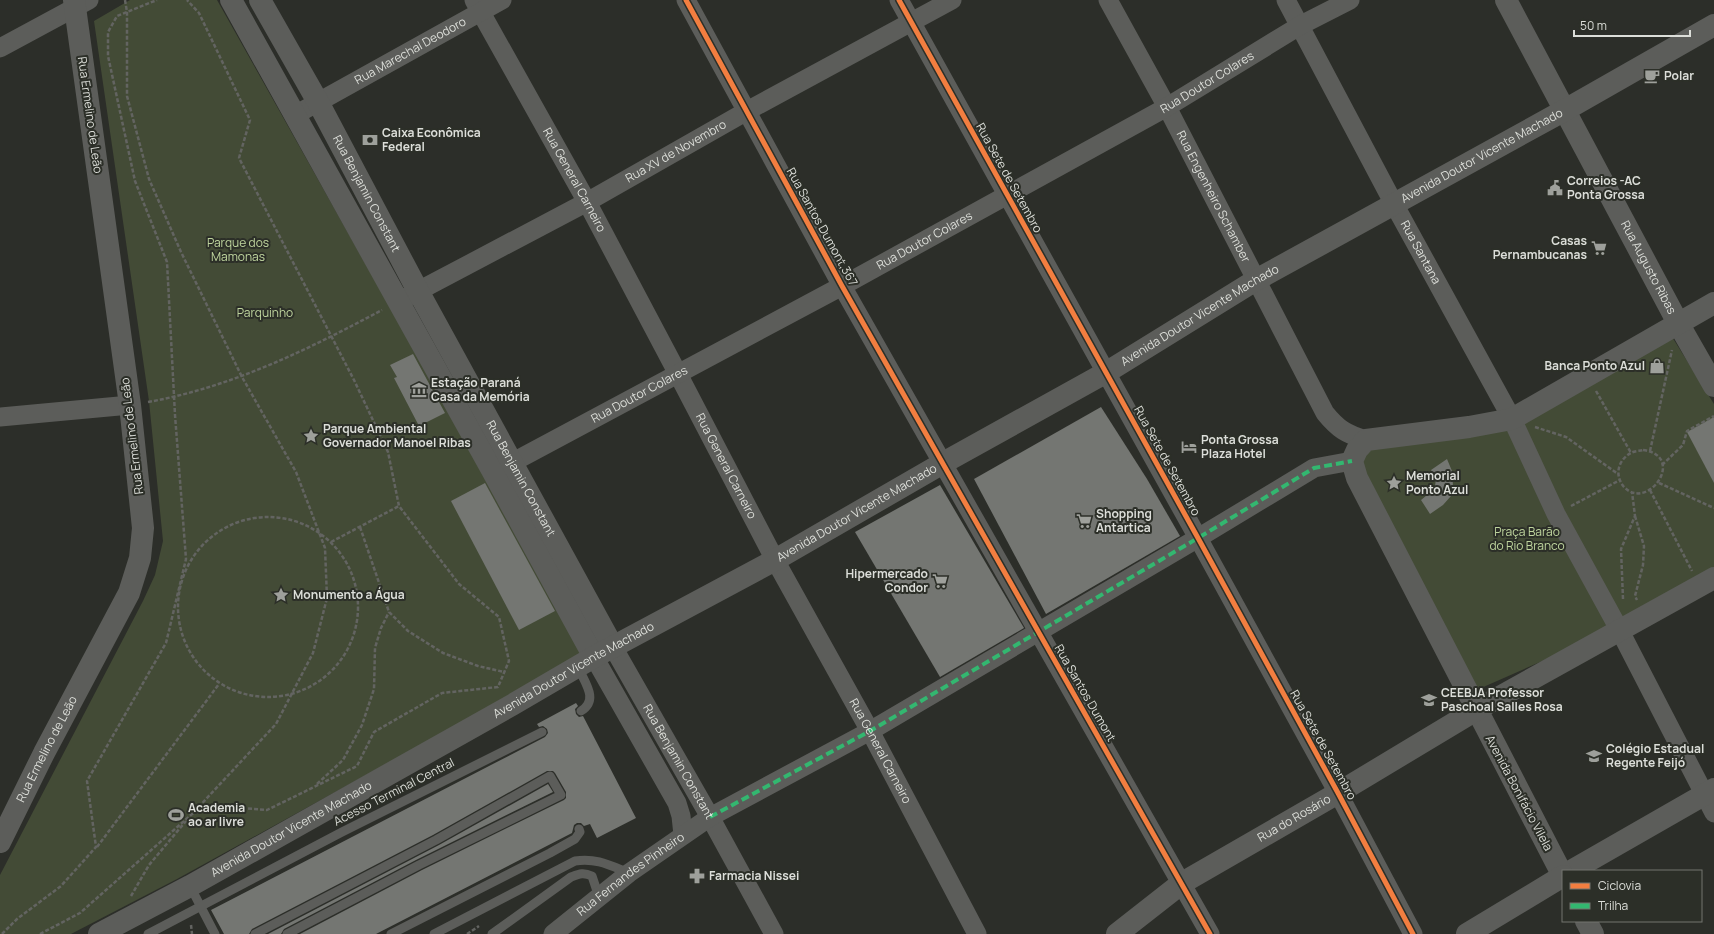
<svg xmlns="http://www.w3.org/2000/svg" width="1714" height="934" font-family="Manrope,sans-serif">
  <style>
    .green { fill: #434b36 }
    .building { fill: #747672 }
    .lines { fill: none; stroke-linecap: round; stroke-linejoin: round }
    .path { stroke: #636461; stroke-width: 2.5; stroke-dasharray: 4 2; stroke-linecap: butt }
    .lane { stroke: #5c5d5a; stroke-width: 9 }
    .street { stroke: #5c5d5a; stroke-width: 19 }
    .secondary { stroke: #5c5d5a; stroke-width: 22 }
    .quiet { stroke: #33b770; stroke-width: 4; stroke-dasharray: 8 4; stroke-linecap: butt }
    .cycleway-casing { stroke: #2c2f28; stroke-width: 8 }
    .cycleway { stroke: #f27e40; stroke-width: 5 }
    .labels { text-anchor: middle; stroke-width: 4; stroke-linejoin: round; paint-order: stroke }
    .street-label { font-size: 12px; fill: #dcded9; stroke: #2c2f28 }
    .poi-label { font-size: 12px; font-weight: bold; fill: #dcded9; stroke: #2c2f28; text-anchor: start }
    .park-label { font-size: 12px; fill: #bfd59e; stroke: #2c2f28 }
  </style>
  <rect width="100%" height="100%" fill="#2c2e29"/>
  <g class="green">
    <path d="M 130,0 L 217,0 L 392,311 L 582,653 L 508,697 L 177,879 L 71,934 L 0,934 L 0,875 L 143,601 L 155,575 L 163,541 L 149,401 L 94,21 Z"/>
    <path d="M 1669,332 L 1714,404 L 1714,574 L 1622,626 L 1472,692 L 1354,464 L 1369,443 L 1470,430 Z"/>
  </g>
  <g class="building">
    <path d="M 413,354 L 445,413 L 419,426 L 394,378 L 397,377 L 390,365 Z"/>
    <path d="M 1101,407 L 1147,479 L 1180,536 L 1046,614 L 974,479 Z"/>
    <path d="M 1714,417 L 1714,483 L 1687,432 Z"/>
    <path d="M 1447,459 L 1452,471 L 1453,486 L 1451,496 L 1443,505 L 1430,514 L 1421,500 L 1432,491 L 1435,486 L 1436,479 L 1431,470 Z"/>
    <path d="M 485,483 L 555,611 L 519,630 L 451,501 Z"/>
    <path d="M 940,485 L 1024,628 L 940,677 L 855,532 Z"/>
    <path d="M 576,703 L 578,706 L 575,709 L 576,714 L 579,717 L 583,716 L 636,818 L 597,838 L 590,824 L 584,826 L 581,823 L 577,823 L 574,825 L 572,833 L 376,934 L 300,934 L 422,870 L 564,800 L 566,798 L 566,792 L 555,773 L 553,771 L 547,771 L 433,835 L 252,929 L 249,934 L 224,934 L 211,910 L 545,737 L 548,733 L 547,729 L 543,726 L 539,727 L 537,724 Z"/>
    <path d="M 548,784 L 553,792 L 416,860 L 284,929 L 281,934 L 268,934 L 439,845 Z"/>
  </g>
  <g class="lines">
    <g class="path">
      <path d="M 125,0 L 127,12 L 127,96 L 149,179 L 181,252 L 242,377 L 296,472 L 325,548 L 327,598 L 313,653 L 276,724 L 193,813"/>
      <path d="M 1596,391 L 1631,453"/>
      <path d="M 148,402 C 232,387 307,350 382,310"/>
      <path d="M 1535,427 L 1566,437 L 1618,474"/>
      <path d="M 1643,450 C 1687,456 1648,512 1624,487 C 1614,475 1618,460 1631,453 C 1634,451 1639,451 1643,450 Z"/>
      <path d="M 1650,451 L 1672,350"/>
      <path d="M 1662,465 L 1683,445 L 1687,431 L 1714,416"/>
      <path d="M 1659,483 L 1714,508"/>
      <path d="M 1650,490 L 1692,571"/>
      <path d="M 1571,506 L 1620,480"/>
      <path d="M 1635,516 L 1644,546 L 1643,565 L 1635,596 L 1637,600"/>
      <circle cx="268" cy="607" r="90"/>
      <path d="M 360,527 L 389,612 L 408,631 L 443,653 L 478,666 L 504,672"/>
      <path d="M 331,542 L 399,506"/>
      <path d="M 1623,599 L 1621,549 L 1635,516 L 1632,492"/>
      <path d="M 317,784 L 343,760 L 362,725 L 374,689 L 375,648 L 381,628 L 389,612"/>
      <path d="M 97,847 L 219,684"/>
      <path d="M 131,896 L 149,865 L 186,821"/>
      <path d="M 191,925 L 192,934"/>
      <path d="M 2,934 L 17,919 L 61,886 L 96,847 L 87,781 L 166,643 L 186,559 L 175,415 L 167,262 L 135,181 L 108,56 L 108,32 L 117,16 L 157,0"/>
      <path d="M 40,934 L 80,913 L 192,814 L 218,806 L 267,810 L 357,766 L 374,732 L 442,693 L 498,687 L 509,661 L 499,617 L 459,584 L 399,506 L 388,452 L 354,380 L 239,158 L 250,120 L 199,13 L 187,0"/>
      <path d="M 467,934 L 479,926"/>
    </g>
    <g class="lane">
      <path d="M 578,667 C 585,683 599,700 581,711"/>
      <path d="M 190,886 L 215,934"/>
      <path d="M 148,934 L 342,832 L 542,732"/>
      <path d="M 255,934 L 436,840 L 550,776 L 561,795 L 419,865 L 287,934"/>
      <path d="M 391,934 L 550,853 L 575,839 L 580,832 L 579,829"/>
      <path d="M 434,934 L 575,861 C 597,858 609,865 629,873"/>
      <path d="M 492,934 L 571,877 C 579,874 583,872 592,876 L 599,897"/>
    </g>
    <g class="street">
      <path id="s1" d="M 474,0 L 587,202 L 678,374 L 775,560 L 870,731 L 977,934"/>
      <path d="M 686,0 L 842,286 L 1210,934"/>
      <path d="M 899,0 L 1198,538 L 1338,793 L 1413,934"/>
      <path id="s2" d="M 1108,0 L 1167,107 L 1325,413 C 1338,429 1346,434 1366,440"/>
      <path id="s3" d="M 1286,0 L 1394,204 L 1512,419 L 1556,514 L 1620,631 L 1714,813"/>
      <path d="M 0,48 L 89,0"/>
      <path id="s4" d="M 295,115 L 502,0"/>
      <path id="s5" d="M 405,298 L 587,202 L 747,111 L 952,0"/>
      <path d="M 0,417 L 130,405"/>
      <path id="s6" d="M 500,469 L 842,286 L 1167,107 L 1301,25 L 1350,0"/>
      <path id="s7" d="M 613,647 L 710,817 L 774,934"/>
      <path d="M 594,657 L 677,803 L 681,816 L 683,835"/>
      <path id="s8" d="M 553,934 L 629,873 L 710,817 L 870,731 L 1198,538 L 1314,468 L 1352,461"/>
    </g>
    <g class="secondary">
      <path d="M 231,0 L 493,472 L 594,657"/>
      <path id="s9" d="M 260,0 L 318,102 L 418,291 L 613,647"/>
      <path id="s10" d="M 1506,0 L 1678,323 L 1714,386"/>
      <path id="s11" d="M 0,842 L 44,753 L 129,593 L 140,558 L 143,528 L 130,405 L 74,0"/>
      <path d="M 1571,871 L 1714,789"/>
      <path d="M 1563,876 L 1357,478 L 1352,461 L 1357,450 L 1366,440 L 1469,427 L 1512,419 L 1714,303"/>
      <path d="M 1586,921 L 1593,934"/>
      <path id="s12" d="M 99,934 L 190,886 L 512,705 L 594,657 L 775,560 L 943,463 L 1107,372 L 1256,280 L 1565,110 L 1714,25"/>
      <path id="s13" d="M 1117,934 L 1182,883 L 1338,793 L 1476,710 L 1714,578"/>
      <path d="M 1467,934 L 1563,876"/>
    </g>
    <path class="quiet" d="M 710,817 L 870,731 L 1198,538 L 1314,468 L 1352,461"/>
    <defs>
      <g id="cycleway">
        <path d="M 686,0 L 842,286 L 1210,934"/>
        <path d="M 899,0 L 1198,538 L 1338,793 L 1413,934"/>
      </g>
    </defs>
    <use href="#cycleway" class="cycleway-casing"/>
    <use href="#cycleway" class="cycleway"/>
  </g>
  <defs>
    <symbol id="cafe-bare" viewBox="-9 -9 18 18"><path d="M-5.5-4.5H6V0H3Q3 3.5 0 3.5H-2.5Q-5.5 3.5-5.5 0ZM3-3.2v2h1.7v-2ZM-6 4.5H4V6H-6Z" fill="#9ea09b" stroke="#2c2f28" stroke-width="2.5" paint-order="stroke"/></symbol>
    <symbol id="bank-bare" viewBox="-9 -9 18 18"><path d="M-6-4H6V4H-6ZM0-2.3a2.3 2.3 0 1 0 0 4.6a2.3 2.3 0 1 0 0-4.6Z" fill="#9ea09b" stroke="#2c2f28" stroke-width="2.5" paint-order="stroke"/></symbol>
    <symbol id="civic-bare" viewBox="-9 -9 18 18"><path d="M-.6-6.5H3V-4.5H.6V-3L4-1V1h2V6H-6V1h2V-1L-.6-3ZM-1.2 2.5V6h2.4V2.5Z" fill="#9ea09b" stroke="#2c2f28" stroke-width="2.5" paint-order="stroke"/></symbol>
    <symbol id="supermarket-bare" viewBox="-9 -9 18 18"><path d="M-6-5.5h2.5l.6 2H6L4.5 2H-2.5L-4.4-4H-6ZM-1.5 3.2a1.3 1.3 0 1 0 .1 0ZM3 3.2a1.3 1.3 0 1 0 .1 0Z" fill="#9ea09b" stroke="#2c2f28" stroke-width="2.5" paint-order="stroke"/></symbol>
    <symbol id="shop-bare" viewBox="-9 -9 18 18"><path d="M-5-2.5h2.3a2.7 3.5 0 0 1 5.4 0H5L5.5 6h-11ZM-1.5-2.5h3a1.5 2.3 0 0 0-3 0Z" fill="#9ea09b" stroke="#2c2f28" stroke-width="2.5" paint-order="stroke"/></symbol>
    <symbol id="museum-bare" viewBox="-9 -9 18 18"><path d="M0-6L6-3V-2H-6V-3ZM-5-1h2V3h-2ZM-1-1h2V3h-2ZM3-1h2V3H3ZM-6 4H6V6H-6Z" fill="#9ea09b" stroke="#2c2f28" stroke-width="2.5" paint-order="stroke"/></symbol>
    <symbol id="sight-bare" viewBox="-9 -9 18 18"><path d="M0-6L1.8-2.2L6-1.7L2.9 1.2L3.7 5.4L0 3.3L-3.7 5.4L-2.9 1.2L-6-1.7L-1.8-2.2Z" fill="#9ea09b" stroke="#2c2f28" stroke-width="2.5" paint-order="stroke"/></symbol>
    <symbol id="hotel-bare" viewBox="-9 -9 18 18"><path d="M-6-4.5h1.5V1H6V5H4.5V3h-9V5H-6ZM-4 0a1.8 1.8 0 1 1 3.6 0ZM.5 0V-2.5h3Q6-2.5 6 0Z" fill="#9ea09b" stroke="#2c2f28" stroke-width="2.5" paint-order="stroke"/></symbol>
    <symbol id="school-bare" viewBox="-9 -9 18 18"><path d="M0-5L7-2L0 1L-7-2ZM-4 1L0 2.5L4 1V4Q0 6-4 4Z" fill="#9ea09b" stroke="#2c2f28" stroke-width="2.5" paint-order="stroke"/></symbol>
    <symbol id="stadium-bare" viewBox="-9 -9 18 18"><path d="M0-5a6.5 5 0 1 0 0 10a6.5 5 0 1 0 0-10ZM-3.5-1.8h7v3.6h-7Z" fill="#9ea09b" stroke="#2c2f28" stroke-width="2.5" paint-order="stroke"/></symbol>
    <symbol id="pharmacy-bare" viewBox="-9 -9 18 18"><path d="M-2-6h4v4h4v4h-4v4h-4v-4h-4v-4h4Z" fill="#9ea09b" stroke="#2c2f28" stroke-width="2.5" paint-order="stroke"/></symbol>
  </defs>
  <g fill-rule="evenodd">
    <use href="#cafe-bare" x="1641" y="65" width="22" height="22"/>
    <use href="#bank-bare" x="359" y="129" width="22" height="22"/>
    <use href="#civic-bare" x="1544" y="177" width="22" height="22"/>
    <use href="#supermarket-bare" x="1588" y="237" width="22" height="22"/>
    <use href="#shop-bare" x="1646" y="355" width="22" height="22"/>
    <use href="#museum-bare" x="408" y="379" width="22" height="22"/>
    <use href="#sight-bare" x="300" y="425" width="22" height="22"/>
    <use href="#hotel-bare" x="1178" y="436" width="22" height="22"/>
    <use href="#sight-bare" x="1383" y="472" width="22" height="22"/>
    <use href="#supermarket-bare" x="1073" y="510" width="22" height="22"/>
    <use href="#supermarket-bare" x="929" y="570" width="22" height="22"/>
    <use href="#sight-bare" x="270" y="584" width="22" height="22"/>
    <use href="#school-bare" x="1418" y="689" width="22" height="22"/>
    <use href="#school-bare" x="1583" y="745" width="22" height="22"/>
    <use href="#stadium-bare" x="165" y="804" width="22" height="22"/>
    <use href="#pharmacy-bare" x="686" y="865" width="22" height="22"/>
  </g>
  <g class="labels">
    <g class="street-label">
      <text dy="4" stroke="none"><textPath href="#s4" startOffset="132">Rua Marechal Deodoro</textPath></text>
      <text dy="4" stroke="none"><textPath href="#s6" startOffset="806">Rua Doutor Colares</textPath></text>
      <text transform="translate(90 115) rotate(82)" y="4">Rua Ermelino de Leão</text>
      <text dy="4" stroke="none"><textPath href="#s5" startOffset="308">Rua XV de Novembro</textPath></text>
      <text dy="4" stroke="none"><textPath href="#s12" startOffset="1587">Avenida Doutor Vicente Machado</textPath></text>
      <text transform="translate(1009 178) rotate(61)" y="4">Rua Sete de Setembro</text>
      <text dy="4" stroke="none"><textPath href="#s1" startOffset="206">Rua General Carneiro</textPath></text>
      <text dy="4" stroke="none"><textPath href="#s9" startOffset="221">Rua Benjamin Constant</textPath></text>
      <text dy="4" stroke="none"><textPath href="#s2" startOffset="223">Rua Engenheiro Schamber</textPath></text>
      <text transform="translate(822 227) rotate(61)" y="4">Rua Santos Dumont,367</text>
      <text dy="4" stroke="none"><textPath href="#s6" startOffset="482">Rua Doutor Colares</textPath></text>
      <text dy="4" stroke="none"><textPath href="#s3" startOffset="286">Rua Santana</textPath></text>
      <text dy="4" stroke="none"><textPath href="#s10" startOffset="303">Rua Augusto Ribas</textPath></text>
      <text dy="4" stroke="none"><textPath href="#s12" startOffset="1263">Avenida Doutor Vicente Machado</textPath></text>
      <text dy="4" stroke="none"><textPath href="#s6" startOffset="158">Rua Doutor Colares</textPath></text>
      <text transform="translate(132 436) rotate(-97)" y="4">Rua Ermelino de Leão</text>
      <text transform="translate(1167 461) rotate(61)" y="4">Rua Sete de Setembro</text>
      <text dy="4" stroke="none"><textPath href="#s1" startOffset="530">Rua General Carneiro</textPath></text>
      <text dy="4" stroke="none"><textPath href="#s9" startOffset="545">Rua Benjamin Constant</textPath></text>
      <text dy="4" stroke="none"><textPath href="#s12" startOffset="867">Avenida Doutor Vicente Machado</textPath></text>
      <text dy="4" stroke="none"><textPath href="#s12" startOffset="543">Avenida Doutor Vicente Machado</textPath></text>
      <text transform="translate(1085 693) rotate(60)" y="4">Rua Santos Dumont</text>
      <text transform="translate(1323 745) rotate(61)" y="4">Rua Sete de Setembro</text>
      <text dy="4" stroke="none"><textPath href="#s11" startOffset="104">Rua Ermelino de Leão</textPath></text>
      <text dy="4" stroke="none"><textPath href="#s1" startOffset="854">Rua General Carneiro</textPath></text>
      <text dy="4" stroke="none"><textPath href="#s7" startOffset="132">Rua Benjamin Constant</textPath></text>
      <text transform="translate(394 792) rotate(-27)" y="4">Acesso Terminal Central</text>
      <text transform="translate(1519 793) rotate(62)" y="4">Avenida Bonifácio Vilela</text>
      <text dy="4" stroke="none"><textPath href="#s13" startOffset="212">Rua do Rosário</textPath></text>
      <text dy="4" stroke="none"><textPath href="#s12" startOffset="219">Avenida Doutor Vicente Machado</textPath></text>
      <text dy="4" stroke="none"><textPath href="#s8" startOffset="98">Rua Fernandes Pinheiro</textPath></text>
    </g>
    <g class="poi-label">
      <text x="1664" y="80">Polar</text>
      <text x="382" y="137">Caixa Econômica<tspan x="382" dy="14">Federal</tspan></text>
      <text x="1567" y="185">Correios -AC<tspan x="1567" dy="14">Ponta Grossa</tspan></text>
      <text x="1587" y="245" text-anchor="end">Casas<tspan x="1587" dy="14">Pernambucanas</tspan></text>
      <text x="1645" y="370" text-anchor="end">Banca Ponto Azul</text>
      <text x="431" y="387">Estação Paraná<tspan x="431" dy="14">Casa da Memória</tspan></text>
      <text x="323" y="433">Parque Ambiental<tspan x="323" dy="14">Governador Manoel Ribas</tspan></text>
      <text x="1201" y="444">Ponta Grossa<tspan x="1201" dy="14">Plaza Hotel</tspan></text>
      <text x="1406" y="480">Memorial<tspan x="1406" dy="14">Ponto Azul</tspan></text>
      <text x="1096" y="518">Shopping<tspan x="1096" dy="14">Antartica</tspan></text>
      <text x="928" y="578" text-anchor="end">Hipermercado<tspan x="928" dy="14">Condor</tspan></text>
      <text x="293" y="599">Monumento a Água</text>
      <text x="1441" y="697">CEEBJA Professor<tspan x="1441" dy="14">Paschoal Salles Rosa</tspan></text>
      <text x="1606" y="753">Colégio Estadual<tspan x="1606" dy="14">Regente Feijó</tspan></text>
      <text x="188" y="812">Academia<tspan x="188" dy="14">ao ar livre</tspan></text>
      <text x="709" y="880">Farmacia Nissei</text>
    </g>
    <g class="park-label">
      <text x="238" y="247">Parque dos<tspan x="238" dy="14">Mamonas</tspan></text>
      <text x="265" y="317">Parquinho</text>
      <text x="1527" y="536">Praça Barão<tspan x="1527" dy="14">do Rio Branco</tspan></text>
    </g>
  </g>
  <rect x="1562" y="870" width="140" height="52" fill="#2c2f28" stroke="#72756f"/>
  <rect x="1570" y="883" width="20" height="6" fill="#f27e40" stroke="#72756f"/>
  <text x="1598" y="890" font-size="12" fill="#dcded9">Ciclovia</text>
  <rect x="1570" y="903" width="20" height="6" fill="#33b770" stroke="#72756f"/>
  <text x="1598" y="910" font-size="12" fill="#dcded9">Trilha</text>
  <path d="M1574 30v6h116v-6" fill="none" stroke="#dcded9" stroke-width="2"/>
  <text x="1580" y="30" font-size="12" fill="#dcded9" stroke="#2c2f28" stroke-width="3" paint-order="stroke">50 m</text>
</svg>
